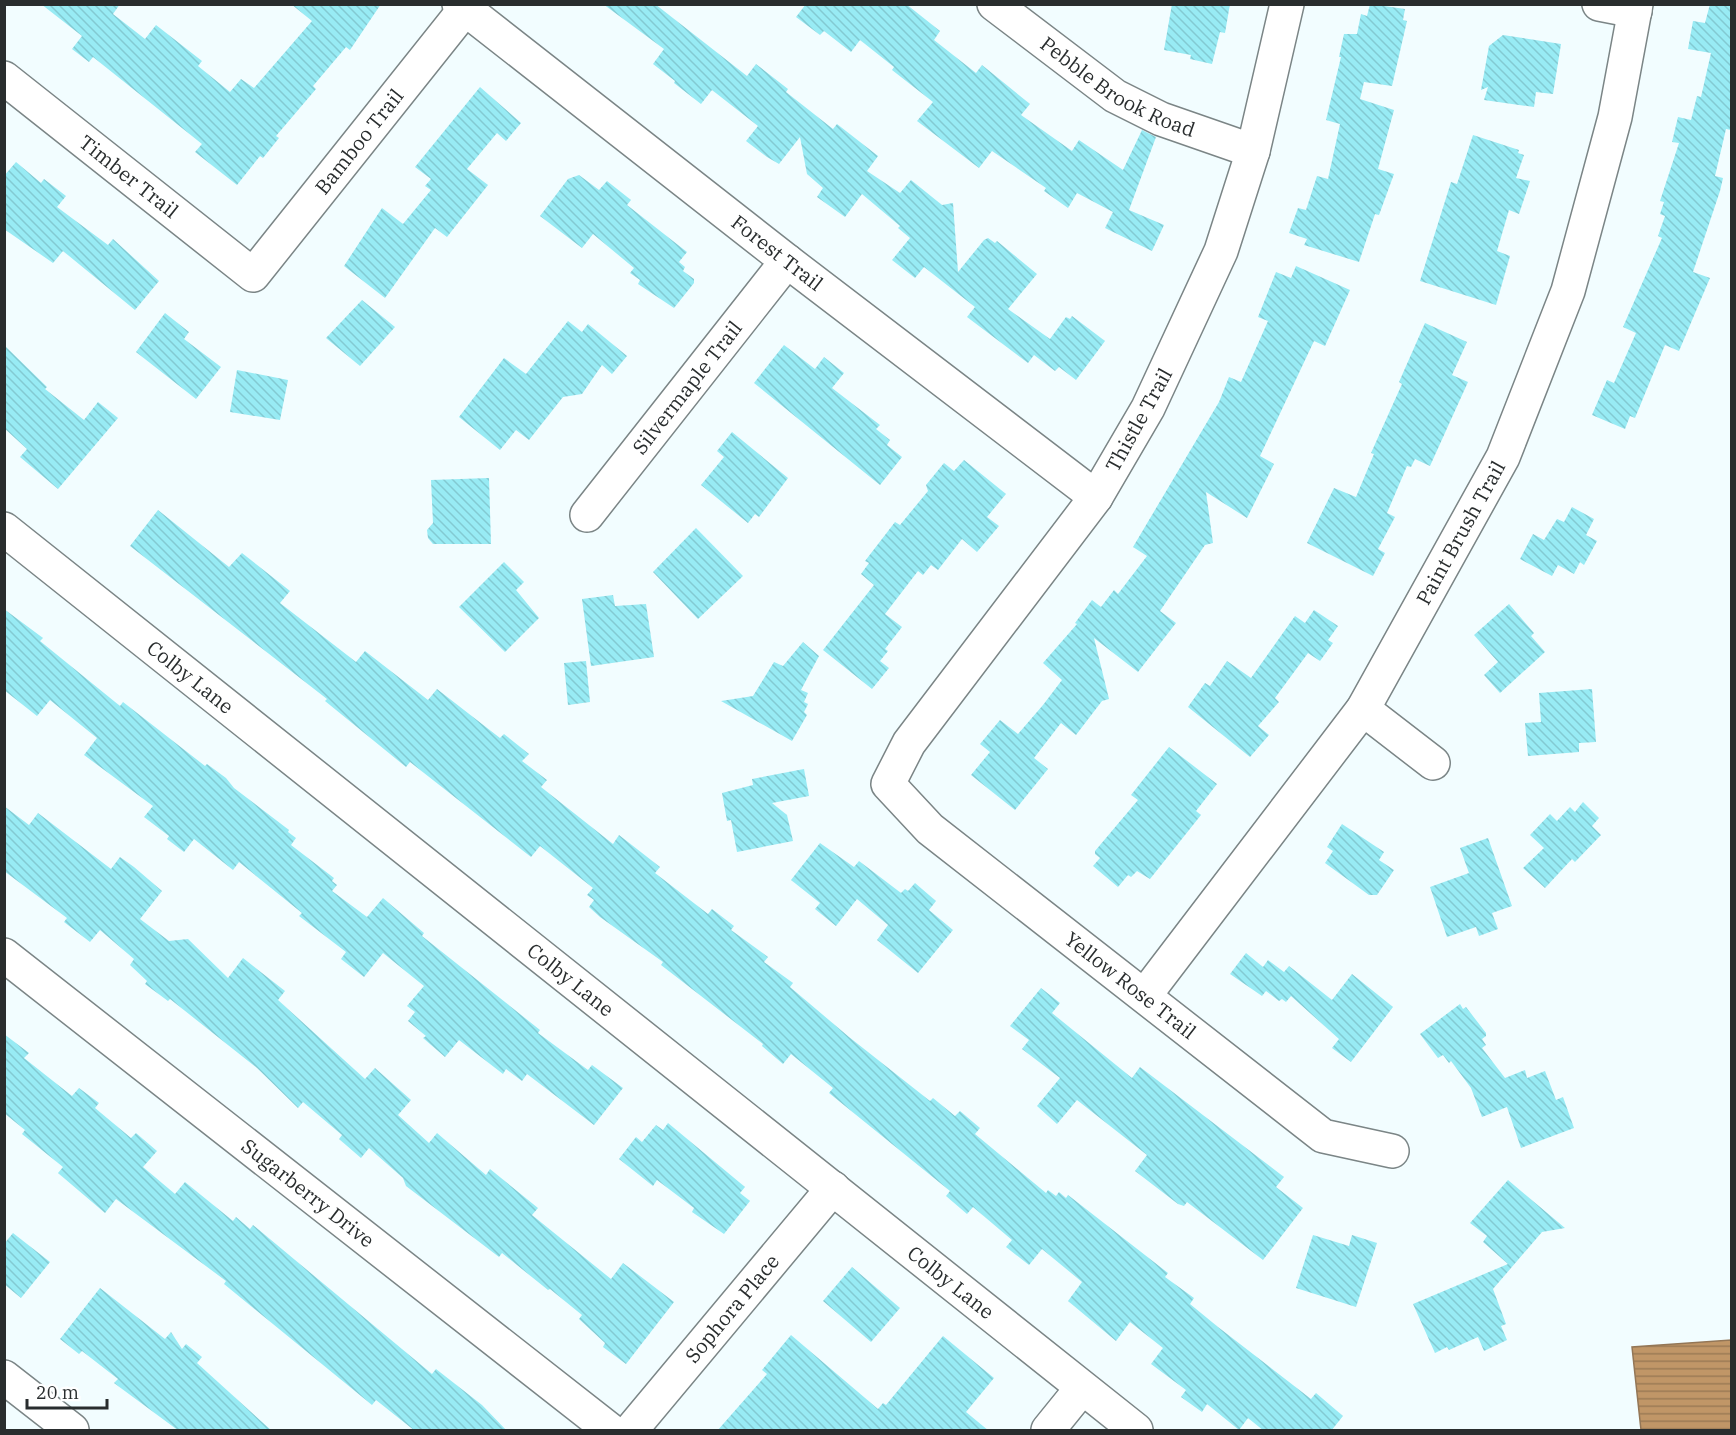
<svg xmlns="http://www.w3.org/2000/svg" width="1736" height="1435" font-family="'IBM Plex Serif',serif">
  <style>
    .water { fill: url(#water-rules); stroke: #937656; stroke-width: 1.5 }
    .building { fill: url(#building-back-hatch) }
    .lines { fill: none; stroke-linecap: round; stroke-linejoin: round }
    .minor-casing { stroke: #7b8586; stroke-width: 36 }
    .minor { stroke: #fff; stroke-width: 33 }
    .labels { text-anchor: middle; stroke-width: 4.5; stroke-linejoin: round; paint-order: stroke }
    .street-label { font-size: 20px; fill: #292d2e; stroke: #fff }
  </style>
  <defs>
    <pattern id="water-rules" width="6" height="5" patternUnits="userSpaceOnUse" patternTransform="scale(1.5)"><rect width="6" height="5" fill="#c09667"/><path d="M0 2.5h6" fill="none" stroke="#9c7b55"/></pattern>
    <pattern id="building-back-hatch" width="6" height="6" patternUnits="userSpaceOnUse" patternTransform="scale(1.5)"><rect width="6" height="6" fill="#98ebf4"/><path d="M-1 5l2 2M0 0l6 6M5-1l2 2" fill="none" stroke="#83cad2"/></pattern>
  </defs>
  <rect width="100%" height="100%" fill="#f2fdff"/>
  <path class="water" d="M 1731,1340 L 1731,1430 L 1641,1430 L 1632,1347 Z"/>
  <g class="building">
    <path d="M 41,4 L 120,4 L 113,14 L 145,39 L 156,25 L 202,61 L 198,66 L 230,92 L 241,79 L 254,88 L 312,21 L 291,4 L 381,4 L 350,50 L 346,47 L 313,86 L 316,89 L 276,136 L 279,138 L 263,158 L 260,156 L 237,185 L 195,152 L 202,144 L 93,57 L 89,62 L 72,49 L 82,36 Z"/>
    <path d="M 603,4 L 655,4 L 747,76 L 756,64 L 788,89 L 786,92 L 833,129 L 837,124 L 878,156 L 867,171 L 900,193 L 911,180 L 942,205 L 953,203 L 958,272 L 984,240 L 988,238 L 995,243 L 997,241 L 1037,274 L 1008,309 L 1050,339 L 1066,317 L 1070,319 L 1072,316 L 1105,341 L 1076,380 L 1059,367 L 1055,371 L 1034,355 L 1028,363 L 967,317 L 975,307 L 924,267 L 915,278 L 892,260 L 910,238 L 898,228 L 900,226 L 862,194 L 845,217 L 817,197 L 823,188 L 807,174 L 800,137 L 779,164 L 767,157 L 746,141 L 758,126 L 712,90 L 701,104 L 674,83 L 675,81 L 653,64 L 664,49 Z"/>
    <path d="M 806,4 L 906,4 L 940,31 L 934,40 L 976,73 L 982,65 L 1030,104 L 1021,115 L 1072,151 L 1079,140 L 1123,170 L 1142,130 L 1156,137 L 1129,210 L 1164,225 L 1152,251 L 1105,228 L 1113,212 L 1077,193 L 1068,208 L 1044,191 L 1046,188 L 992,151 L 979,168 L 917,121 L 933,102 L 892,70 L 894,67 L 860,40 L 851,52 L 824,31 L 820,35 L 796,17 Z"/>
    <path d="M 1172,4 L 1230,4 L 1225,33 L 1220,32 L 1212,64 L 1190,59 L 1191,55 L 1164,50 Z"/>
    <path d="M 1370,4 L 1405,9 L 1403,20 L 1407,21 L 1392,86 L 1364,82 L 1360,99 L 1394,110 L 1378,169 L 1394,174 L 1379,215 L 1375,214 L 1359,262 L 1304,245 L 1307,239 L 1289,233 L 1298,208 L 1306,210 L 1317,176 L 1328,179 L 1340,124 L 1326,120 L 1341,57 L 1339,57 L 1344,34 L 1357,34 L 1361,14 L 1367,16 Z"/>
    <path d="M 1710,4 L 1731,4 L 1731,130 L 1726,129 L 1715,176 L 1723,178 L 1720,191 L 1693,272 L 1710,278 L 1679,351 L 1665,345 L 1635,418 L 1630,416 L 1625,429 L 1592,415 L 1607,380 L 1614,383 L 1636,333 L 1623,327 L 1662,238 L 1658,236 L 1665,216 L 1660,214 L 1664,202 L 1660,201 L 1679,143 L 1672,142 L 1678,117 L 1691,120 L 1697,96 L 1701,97 L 1711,53 L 1688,49 L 1693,21 L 1705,23 Z"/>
    <path d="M 1503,35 L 1561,44 L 1553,94 L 1536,92 L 1534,107 L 1484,100 L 1488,87 L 1481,90 L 1489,46 Z"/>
    <path d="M 480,87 L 521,123 L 506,141 L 497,133 L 467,169 L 488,185 L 447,237 L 435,228 L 385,298 L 344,266 L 382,208 L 403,224 L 431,190 L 425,186 L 431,179 L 415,167 Z"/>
    <path d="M 1473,135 L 1519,150 L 1518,153 L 1524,155 L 1516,178 L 1530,181 L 1519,214 L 1509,210 L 1497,251 L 1510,256 L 1496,305 L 1420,281 L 1451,182 L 1457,184 Z"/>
    <path d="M 16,162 L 41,183 L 44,179 L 66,196 L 57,207 L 108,245 L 113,239 L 159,281 L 135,310 L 63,251 L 53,263 L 4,229 L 4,176 Z"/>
    <path d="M 579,175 L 599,190 L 607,181 L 631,200 L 627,205 L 687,252 L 679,262 L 685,267 L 683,271 L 694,279 L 694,283 L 674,308 L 638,284 L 640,280 L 630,273 L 634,268 L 593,234 L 582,248 L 540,216 L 568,179 Z"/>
    <path d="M 1296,266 L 1350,290 L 1325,346 L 1314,341 L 1260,456 L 1274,464 L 1247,518 L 1206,492 L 1213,543 L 1205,545 L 1160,611 L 1176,623 L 1138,672 L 1094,638 L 1109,699 L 1102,701 L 1076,735 L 1061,723 L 1034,758 L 1048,769 L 1015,810 L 971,775 L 990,752 L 980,744 L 1000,720 L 1018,734 L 1043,705 L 1062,680 L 1043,663 L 1077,624 L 1075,623 L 1092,600 L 1101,607 L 1114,590 L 1118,594 L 1147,556 L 1133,547 L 1219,402 L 1229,377 L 1241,382 L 1268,321 L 1258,317 L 1276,272 L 1291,278 Z"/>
    <path d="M 362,300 L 395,327 L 360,366 L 326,338 Z"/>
    <path d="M 165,313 L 189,332 L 184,339 L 221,367 L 196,399 L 136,352 Z"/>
    <path d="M 568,321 L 582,332 L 588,324 L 627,356 L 612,374 L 602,365 L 582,394 L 563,397 L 529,440 L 516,430 L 500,450 L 459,417 L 504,358 L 526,374 Z"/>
    <path d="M 1425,323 L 1467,342 L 1452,375 L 1468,382 L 1430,466 L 1415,459 L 1411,467 L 1407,466 L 1387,513 L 1395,517 L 1378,549 L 1385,553 L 1373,576 L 1307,543 L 1334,488 L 1356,497 L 1374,454 L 1371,453 L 1402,384 L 1399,382 Z"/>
    <path d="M 4,345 L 47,387 L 45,389 L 84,420 L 98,402 L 118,418 L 58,489 L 20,457 L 27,449 L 4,428 Z"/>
    <path d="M 784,345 L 815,369 L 824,357 L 844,373 L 832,388 L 880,425 L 876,429 L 890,440 L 887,445 L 902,457 L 880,485 L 754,383 Z"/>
    <path d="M 237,370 L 288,380 L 280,420 L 230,412 Z"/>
    <path d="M 732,432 L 788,478 L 759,517 L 755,514 L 748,523 L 701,485 L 724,457 L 717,451 Z"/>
    <path d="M 964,460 L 1006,494 L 987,517 L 999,526 L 977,552 L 962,539 L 938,570 L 931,565 L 923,575 L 918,571 L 885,614 L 902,627 L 885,649 L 888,651 L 880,661 L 889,668 L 872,689 L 823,650 L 874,585 L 861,574 L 869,563 L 865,561 L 895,522 L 900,525 L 928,491 L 926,485 L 944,463 L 954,471 Z"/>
    <path d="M 489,478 L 491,544 L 433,544 L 428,538 L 427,530 L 433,523 L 431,480 Z"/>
    <path d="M 1572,507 L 1594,519 L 1586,535 L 1597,541 L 1584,565 L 1580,562 L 1574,574 L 1558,565 L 1552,576 L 1520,559 L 1533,534 L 1544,540 L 1557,519 L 1564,522 Z"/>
    <path d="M 158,510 L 229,567 L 242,553 L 290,591 L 280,603 L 356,662 L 365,651 L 428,700 L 437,689 L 500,738 L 504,734 L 529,754 L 522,761 L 547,780 L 541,787 L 613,844 L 619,835 L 660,867 L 655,873 L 708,914 L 712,909 L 734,926 L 731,930 L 768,957 L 764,962 L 793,983 L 790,987 L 849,1037 L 930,1101 L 933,1098 L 955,1116 L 960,1111 L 980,1128 L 975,1134 L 1046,1193 L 1048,1190 L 1056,1196 L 1059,1192 L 1066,1198 L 1068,1195 L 1168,1273 L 1165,1277 L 1194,1298 L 1190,1304 L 1218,1327 L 1311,1399 L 1316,1393 L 1343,1416 L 1331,1431 L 1264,1431 L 1248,1418 L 1239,1430 L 1207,1404 L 1202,1412 L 1181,1397 L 1186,1390 L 1151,1364 L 1163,1348 L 1130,1322 L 1116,1341 L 1068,1301 L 1082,1282 L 1042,1249 L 1029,1265 L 1006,1247 L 1012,1240 L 973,1207 L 967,1214 L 946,1196 L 950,1191 L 829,1093 L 833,1088 L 791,1054 L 783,1064 L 762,1046 L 763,1044 L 661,965 L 663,962 L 600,917 L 589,907 L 594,900 L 587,895 L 593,888 L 540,846 L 531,857 L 410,762 L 406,767 L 325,701 L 327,699 L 130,546 Z"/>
    <path d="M 696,528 L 743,576 L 698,619 L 653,572 Z"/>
    <path d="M 504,562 L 524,582 L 516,590 L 539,618 L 505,652 L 459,607 Z"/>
    <path d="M 613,595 L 615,606 L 646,604 L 654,657 L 591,666 L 582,599 Z"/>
    <path d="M 1509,604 L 1534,633 L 1531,636 L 1545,652 L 1500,693 L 1484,675 L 1498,662 L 1474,635 Z"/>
    <path d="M 4,609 L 43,638 L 40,641 L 120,706 L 123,702 L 205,766 L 207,764 L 226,778 L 234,788 L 289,830 L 288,832 L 296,838 L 291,845 L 334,878 L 332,881 L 337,885 L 332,891 L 367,917 L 383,898 L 424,933 L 422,936 L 540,1030 L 538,1033 L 588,1070 L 592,1065 L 623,1088 L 594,1125 L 527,1074 L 522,1081 L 506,1069 L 503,1074 L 459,1040 L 445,1057 L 423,1038 L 426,1036 L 408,1021 L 415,1012 L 407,1006 L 424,986 L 383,953 L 364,977 L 341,959 L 346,952 L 299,916 L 302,913 L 239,862 L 233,870 L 194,839 L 184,852 L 167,839 L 169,836 L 144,817 L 153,806 L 84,755 L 97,738 L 50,700 L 37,716 L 4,690 Z"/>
    <path d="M 1314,610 L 1338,626 L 1328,640 L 1333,643 L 1320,661 L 1308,653 L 1275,698 L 1279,702 L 1258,726 L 1269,735 L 1250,757 L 1188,707 L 1205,683 L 1210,686 L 1227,661 L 1251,678 L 1295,616 L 1305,623 Z"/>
    <path d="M 803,642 L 819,656 L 801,690 L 808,693 L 804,702 L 808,704 L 804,712 L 807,715 L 792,741 L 721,701 L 753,696 L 774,662 L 783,666 Z"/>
    <path d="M 586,661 L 590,702 L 568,705 L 564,663 Z"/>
    <path d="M 1592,689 L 1596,742 L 1579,743 L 1579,752 L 1528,756 L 1525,723 L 1541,722 L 1539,693 Z"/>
    <path d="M 1169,747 L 1217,784 L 1196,811 L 1201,815 L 1150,879 L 1137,871 L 1131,877 L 1128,875 L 1118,887 L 1093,866 L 1100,858 L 1095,854 L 1095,851 L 1138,800 L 1131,795 Z"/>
    <path d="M 804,769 L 809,796 L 772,803 L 787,815 L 793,841 L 737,852 L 731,820 L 727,821 L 722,793 L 753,785 L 752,779 Z"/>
    <path d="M 1583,802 L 1599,818 L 1592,826 L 1601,835 L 1575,862 L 1572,859 L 1545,888 L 1523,868 L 1544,848 L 1530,835 L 1550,814 L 1557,821 L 1570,807 L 1575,812 Z"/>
    <path d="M 4,806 L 29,825 L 38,813 L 111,869 L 120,857 L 134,867 L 162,891 L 140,919 L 169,941 L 188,939 L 228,978 L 243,958 L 285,991 L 278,1000 L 365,1079 L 375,1068 L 411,1100 L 398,1115 L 429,1143 L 437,1133 L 486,1175 L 490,1169 L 538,1208 L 532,1215 L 611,1279 L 623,1263 L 674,1302 L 626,1364 L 603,1347 L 605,1343 L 579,1319 L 582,1315 L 550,1289 L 548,1290 L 502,1253 L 499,1257 L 406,1186 L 403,1178 L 369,1148 L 361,1158 L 339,1139 L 342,1135 L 303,1102 L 298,1108 L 257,1068 L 170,999 L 168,1001 L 145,984 L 147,981 L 130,965 L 134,959 L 100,930 L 90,942 L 64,922 L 67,918 L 4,871 Z"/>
    <path d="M 1342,824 L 1384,852 L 1379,860 L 1394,870 L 1377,895 L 1369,895 L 1325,863 L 1333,851 L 1327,847 Z"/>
    <path d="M 1488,838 L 1512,906 L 1492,913 L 1498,929 L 1479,936 L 1476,927 L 1447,937 L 1430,887 L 1469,873 L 1460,848 Z"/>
    <path d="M 820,843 L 854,867 L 859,861 L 901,893 L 905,889 L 908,891 L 915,883 L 936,901 L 929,910 L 953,930 L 918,973 L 877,940 L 888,925 L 857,899 L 836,926 L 815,909 L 820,903 L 791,880 Z"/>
    <path d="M 1246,953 L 1263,967 L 1268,960 L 1284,972 L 1289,966 L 1332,1000 L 1352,974 L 1393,1007 L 1351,1062 L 1332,1048 L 1339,1039 L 1291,996 L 1286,1002 L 1282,999 L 1279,1001 L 1266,991 L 1262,996 L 1230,974 Z"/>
    <path d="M 1041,988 L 1060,1003 L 1052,1013 L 1132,1078 L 1140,1067 L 1284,1177 L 1276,1187 L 1303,1208 L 1263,1260 L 1187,1202 L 1184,1206 L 1178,1204 L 1135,1171 L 1147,1155 L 1077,1100 L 1057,1124 L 1037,1106 L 1060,1078 L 1022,1049 L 1029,1040 L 1010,1026 Z"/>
    <path d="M 1460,1004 L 1463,1009 L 1466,1007 L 1486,1033 L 1486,1036 L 1482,1039 L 1486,1045 L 1482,1048 L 1505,1078 L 1525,1070 L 1527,1078 L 1545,1071 L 1556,1100 L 1563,1097 L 1574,1128 L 1521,1148 L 1507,1107 L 1482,1117 L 1471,1088 L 1451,1061 L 1449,1063 L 1443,1055 L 1438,1058 L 1420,1034 Z"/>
    <path d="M 4,1034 L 29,1053 L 24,1058 L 72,1096 L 79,1088 L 99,1103 L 95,1108 L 131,1138 L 136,1133 L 157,1151 L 143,1167 L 175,1194 L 185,1182 L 233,1221 L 236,1217 L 250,1229 L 253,1225 L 432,1374 L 436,1369 L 482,1405 L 507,1431 L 415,1431 L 376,1400 L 372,1405 L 224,1284 L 226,1281 L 116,1199 L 105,1213 L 58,1173 L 63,1167 L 22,1134 L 25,1130 L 4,1113 Z"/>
    <path d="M 668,1123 L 745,1187 L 740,1193 L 750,1201 L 724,1234 L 692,1212 L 694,1208 L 657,1180 L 653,1186 L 619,1159 L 636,1137 L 642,1142 L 656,1125 L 663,1130 Z"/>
    <path d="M 1508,1180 L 1565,1228 L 1542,1232 L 1493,1289 L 1506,1324 L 1501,1326 L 1507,1340 L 1484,1351 L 1478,1337 L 1449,1350 L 1447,1347 L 1435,1353 L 1413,1304 L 1508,1264 L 1483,1242 L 1487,1236 L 1470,1223 Z"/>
    <path d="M 13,1233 L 50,1262 L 21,1298 L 4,1284 L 4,1244 Z"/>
    <path d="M 1313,1235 L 1349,1246 L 1352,1235 L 1377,1243 L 1356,1307 L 1296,1288 Z"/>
    <path d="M 852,1267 L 900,1308 L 871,1342 L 823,1301 Z"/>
    <path d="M 100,1288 L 165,1339 L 171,1332 L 182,1349 L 186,1344 L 202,1357 L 197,1363 L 272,1431 L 179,1431 L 114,1383 L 118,1379 L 82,1351 L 79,1354 L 60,1339 Z"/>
    <path d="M 791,1335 L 878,1409 L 883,1403 L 886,1405 L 943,1336 L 994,1378 L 966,1412 L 989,1431 L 717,1431 L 767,1374 L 762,1370 Z"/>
  </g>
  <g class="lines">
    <defs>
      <g id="minor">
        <path id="s1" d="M 459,4 L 787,261 L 1096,497"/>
        <path id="s2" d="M 994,4 L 1115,96 L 1161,119 L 1253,151"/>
        <path id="s3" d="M 1287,4 L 1253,151 L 1221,251 L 1148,408 L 1096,497 L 909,743 L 888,784 L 930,829 L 1323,1136 L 1392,1151"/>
        <path d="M 1599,4 L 1635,11"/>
        <path id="s4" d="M 4,78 L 253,275 L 465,9"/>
        <path id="s5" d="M 587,515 L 787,261"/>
        <path id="s6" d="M 4,529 L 1136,1430"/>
        <path d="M 1363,709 L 1433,763"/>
        <path id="s7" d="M 4,955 L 610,1430"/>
        <path id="s8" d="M 1145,995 L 1363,709 L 1503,457 L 1568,291 L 1615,117 L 1636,4"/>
        <path d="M 4,1377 L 72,1430"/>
        <path id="s9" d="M 631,1430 L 833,1188"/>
        <path d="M 1048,1430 L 1082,1388"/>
      </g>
    </defs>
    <use href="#minor" class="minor-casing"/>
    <use href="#minor" class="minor"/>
  </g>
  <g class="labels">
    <g class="street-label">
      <text dy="7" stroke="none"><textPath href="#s2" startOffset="150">Pebble Brook Road</textPath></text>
      <text dy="7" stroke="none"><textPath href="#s4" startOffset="488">Bamboo Trail</textPath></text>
      <text dy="7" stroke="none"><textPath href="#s4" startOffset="159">Timber Trail</textPath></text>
      <text dy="7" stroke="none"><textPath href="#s1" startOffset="404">Forest Trail</textPath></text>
      <text dy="7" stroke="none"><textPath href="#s5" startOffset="162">Silvermaple Trail</textPath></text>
      <text transform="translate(1139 420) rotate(-61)" y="7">Thistle Trail</text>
      <text dy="7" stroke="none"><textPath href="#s8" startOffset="561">Paint Brush Trail</textPath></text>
      <text dy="7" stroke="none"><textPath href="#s6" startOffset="238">Colby Lane</textPath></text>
      <text dy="7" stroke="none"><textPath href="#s6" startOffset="724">Colby Lane</textPath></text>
      <text dy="7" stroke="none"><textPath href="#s3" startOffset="1203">Yellow Rose Trail</textPath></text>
      <text dy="7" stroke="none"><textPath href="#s7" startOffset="386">Sugarberry Drive</textPath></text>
      <text dy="7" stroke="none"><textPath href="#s6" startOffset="1210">Colby Lane</textPath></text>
      <text dy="7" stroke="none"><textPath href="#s9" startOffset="158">Sophora Place</textPath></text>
    </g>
  </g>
  <rect width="1736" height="1435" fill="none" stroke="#292d2e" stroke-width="12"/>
  <path d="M27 1399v9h80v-9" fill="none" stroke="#292d2e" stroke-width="3"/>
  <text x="36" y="1399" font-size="18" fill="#292d2e" stroke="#ffffff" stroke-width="4.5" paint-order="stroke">20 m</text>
</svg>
